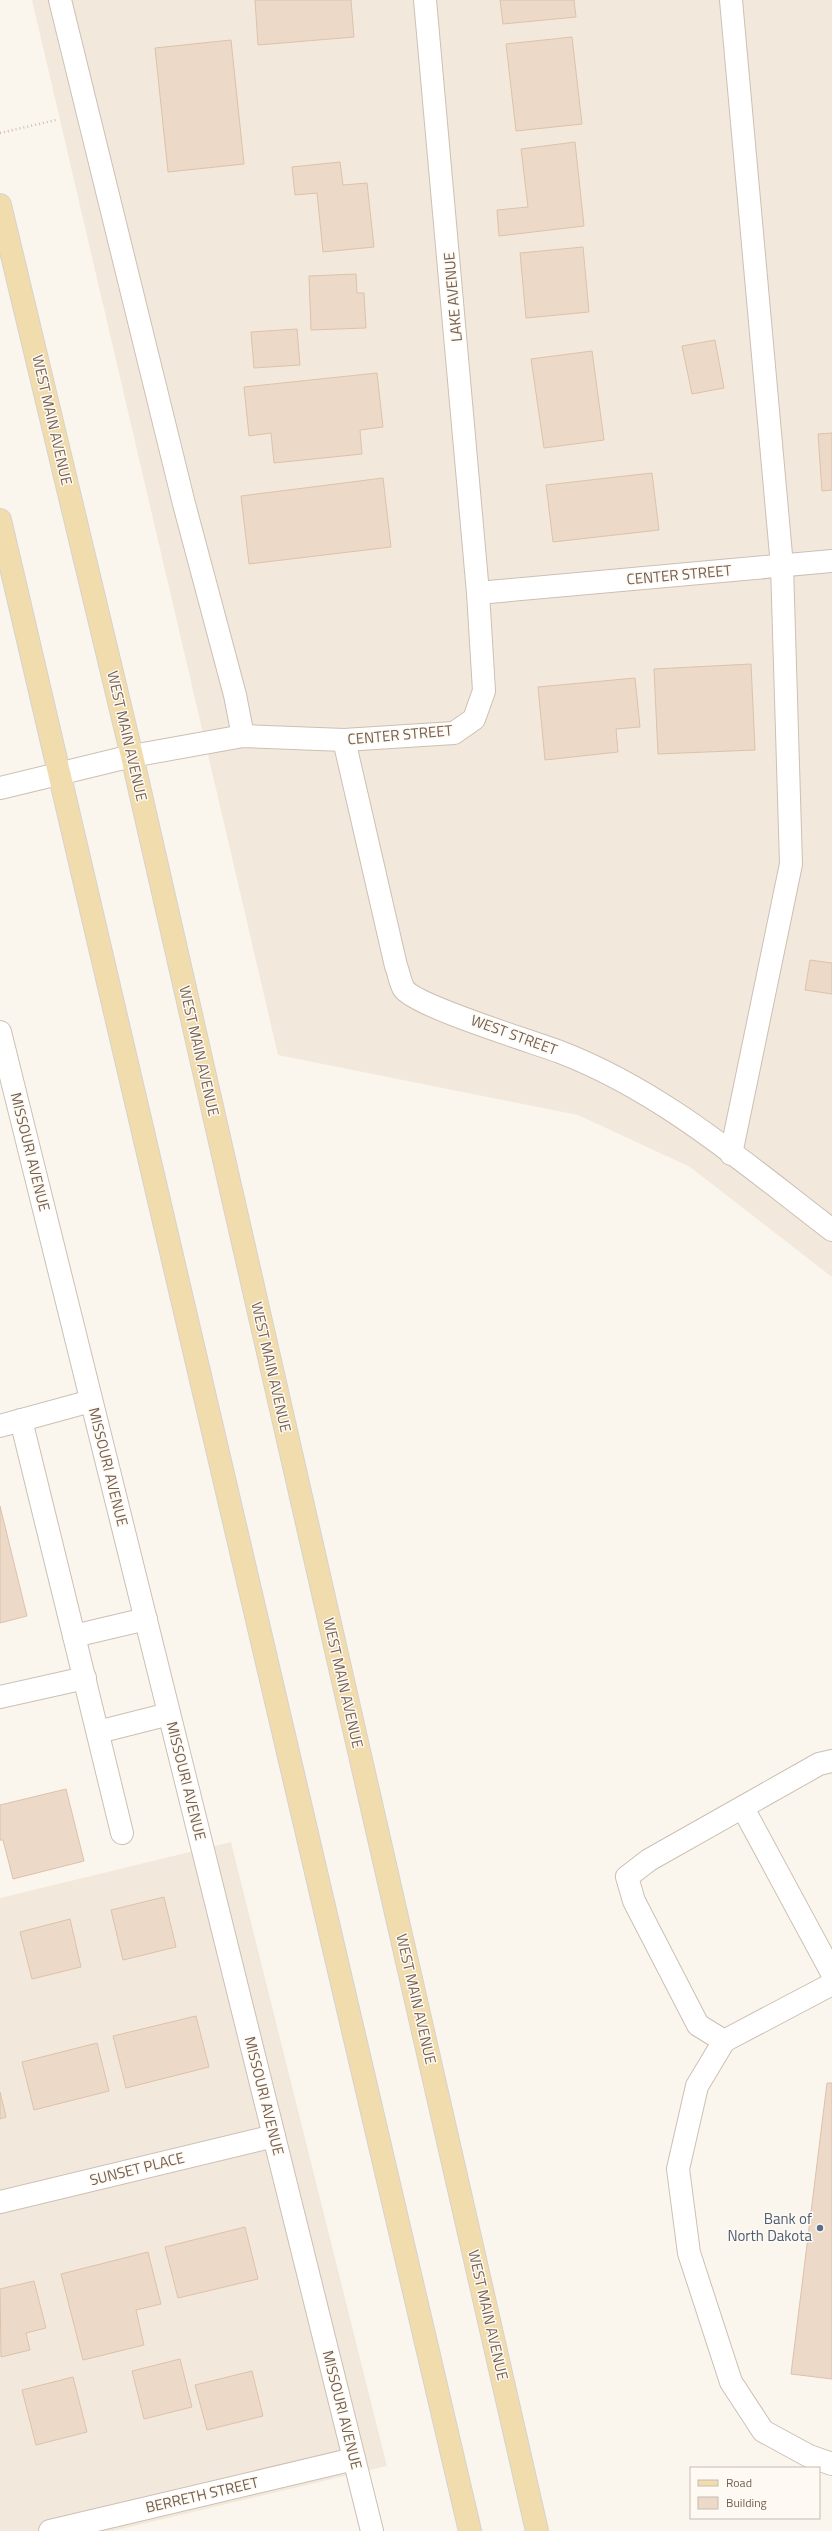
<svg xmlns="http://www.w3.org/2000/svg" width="832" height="2531" font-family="'Titillium Web',sans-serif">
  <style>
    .residential { fill: #f2e9dc }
    .building { fill: #edd9c7; stroke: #dec1aa }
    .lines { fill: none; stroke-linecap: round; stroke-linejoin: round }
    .minor-casing { stroke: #cdbfb3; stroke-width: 24 }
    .major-casing { stroke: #d8d2cf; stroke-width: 24 }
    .path { stroke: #d3bcaa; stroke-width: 2.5; stroke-dasharray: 1 3; stroke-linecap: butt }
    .minor { stroke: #fff; stroke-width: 22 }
    .major { stroke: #f1dcae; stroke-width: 22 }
    .service-dot { fill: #5c6f8a; stroke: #fefaf3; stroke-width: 1.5 }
    .labels { text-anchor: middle; stroke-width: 3; stroke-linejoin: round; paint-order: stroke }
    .street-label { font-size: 15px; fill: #746052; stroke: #fefaf3 }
    .service-label { font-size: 15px; fill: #4e5e75; stroke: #fefaf3; text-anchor: end }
  </style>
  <rect width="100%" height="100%" fill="#fbf6ed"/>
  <g class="residential">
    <path d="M 32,0 L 832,0 L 832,1277 L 690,1167 L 578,1115 L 278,1055 Z"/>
    <path d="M 231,1842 L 387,2466 L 113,2531 L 0,2531 L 0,1898 Z"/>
  </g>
  <g class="building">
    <path d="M 255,0 L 351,0 L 354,37 L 258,45 Z"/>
    <path d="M 500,0 L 574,0 L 576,17 L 503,24 Z"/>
    <path d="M 572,37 L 582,124 L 516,131 L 506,44 Z"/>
    <path d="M 231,40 L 244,164 L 168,172 L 155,48 Z"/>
    <path d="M 575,142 L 584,226 L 499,236 L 497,210 L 528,207 L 521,149 Z"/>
    <path d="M 340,162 L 343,185 L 367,183 L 374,247 L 323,252 L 317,193 L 295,195 L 292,167 Z"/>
    <path d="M 583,247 L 589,312 L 526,318 L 520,253 Z"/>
    <path d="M 356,274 L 357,293 L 364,293 L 366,328 L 311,330 L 309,276 Z"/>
    <path d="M 297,329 L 300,365 L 254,368 L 251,332 Z"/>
    <path d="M 715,340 L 724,388 L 692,394 L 682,346 Z"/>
    <path d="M 592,351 L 604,440 L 544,448 L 531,359 Z"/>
    <path d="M 377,373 L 383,427 L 360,430 L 362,454 L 274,463 L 271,433 L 249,436 L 244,387 Z"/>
    <path d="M 832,433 L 832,490 L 822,491 L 818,434 Z"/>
    <path d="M 652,473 L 659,530 L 553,542 L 546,485 Z"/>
    <path d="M 383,478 L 391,547 L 249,564 L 241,496 Z"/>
    <path d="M 751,664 L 755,750 L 658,754 L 654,669 Z"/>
    <path d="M 635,678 L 640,727 L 616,729 L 618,752 L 545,760 L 538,687 Z"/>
    <path d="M 810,960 L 832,963 L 832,994 L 805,990 Z"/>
    <path d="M 0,1506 L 27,1616 L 0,1623 Z"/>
    <path d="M 66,1789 L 84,1861 L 13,1879 L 3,1840 L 0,1840 L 0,1805 Z"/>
    <path d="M 164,1897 L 176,1947 L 123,1960 L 111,1910 Z"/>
    <path d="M 70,1919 L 81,1967 L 32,1979 L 20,1932 Z"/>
    <path d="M 196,2016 L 209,2067 L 126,2088 L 113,2036 Z"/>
    <path d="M 97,2043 L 109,2091 L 34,2110 L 22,2062 Z"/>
    <path d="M 827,2083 L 832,2083 L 832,2379 L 791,2374 Z"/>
    <path d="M 0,2092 L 6,2117 L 0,2119 Z"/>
    <path d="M 245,2227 L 258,2279 L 178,2298 L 165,2247 Z"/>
    <path d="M 148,2252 L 161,2304 L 136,2310 L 144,2345 L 83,2360 L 61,2274 Z"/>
    <path d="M 34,2281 L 46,2328 L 26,2333 L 30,2350 L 1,2357 L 0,2289 Z"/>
    <path d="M 180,2359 L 192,2407 L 144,2419 L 132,2371 Z"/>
    <path d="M 252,2371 L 263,2416 L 207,2430 L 195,2385 Z"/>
    <path d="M 73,2377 L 87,2432 L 36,2445 L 22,2390 Z"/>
  </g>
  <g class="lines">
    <defs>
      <g id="minor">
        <path d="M 60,0 L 184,504 L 235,695 L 243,736"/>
        <path d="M 478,593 L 832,561"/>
        <path d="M 344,740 L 396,966 C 399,973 400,983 404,989 C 416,1006 533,1042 560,1052 C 662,1091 747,1165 832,1230"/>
        <path d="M 0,788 L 132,756 L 243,736 L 344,740 L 454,733 L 474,719 L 484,691 L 478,593 L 425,0"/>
        <path d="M 0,1032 L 372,2531"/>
        <path d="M 731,1154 L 791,864 L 782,566 L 731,0"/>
        <path d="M 21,1420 L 74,1636"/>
        <path d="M 0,1426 L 91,1401"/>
        <path d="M 0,1697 L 85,1678"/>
        <path d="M 98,1732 L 169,1714"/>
        <path d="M 743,1808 L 832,1973"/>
        <path d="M 122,1833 L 74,1636 L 146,1619"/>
        <path d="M 832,1984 L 724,2041 L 697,2086 L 678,2169 L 689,2253 L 731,2382 L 763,2431 L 809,2456 L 832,2464"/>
        <path d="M 724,2041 L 698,2025 L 634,1901 L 627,1877 L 649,1860 L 819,1764 L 832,1761"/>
        <path d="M 0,2202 L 274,2136"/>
        <path d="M 50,2531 L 354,2459"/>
      </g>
      <g id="major">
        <path d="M 0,205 L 132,756 L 537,2531"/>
        <path d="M 0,520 L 470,2531"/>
      </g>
    </defs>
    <use href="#minor" class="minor-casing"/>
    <use href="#major" class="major-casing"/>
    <path class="path" d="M 0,133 L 56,120"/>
    <use href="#minor" class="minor"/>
    <use href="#major" class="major"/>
  </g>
  <circle class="service-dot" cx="820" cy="2228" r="4"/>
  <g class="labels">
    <g class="street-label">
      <text transform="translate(453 297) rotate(-95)" y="5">LAKE AVENUE</text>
      <text transform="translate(52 420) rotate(77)" y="5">WEST MAIN AVENUE</text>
      <text transform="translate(679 575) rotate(-5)" y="5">CENTER STREET</text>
      <text transform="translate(400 735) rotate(-5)" y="5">CENTER STREET</text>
      <text transform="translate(127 736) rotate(77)" y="5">WEST MAIN AVENUE</text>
      <text transform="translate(514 1035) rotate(20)" y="5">WEST STREET</text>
      <text transform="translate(199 1051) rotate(77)" y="5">WEST MAIN AVENUE</text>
      <text transform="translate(30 1152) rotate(76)" y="5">MISSOURI AVENUE</text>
      <text transform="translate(271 1367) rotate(77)" y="5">WEST MAIN AVENUE</text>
      <text transform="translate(108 1467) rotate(76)" y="5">MISSOURI AVENUE</text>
      <text transform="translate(343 1683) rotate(77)" y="5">WEST MAIN AVENUE</text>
      <text transform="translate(186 1781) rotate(76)" y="5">MISSOURI AVENUE</text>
      <text transform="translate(416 1999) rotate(77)" y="5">WEST MAIN AVENUE</text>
      <text transform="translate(264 2096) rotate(76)" y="5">MISSOURI AVENUE</text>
      <text transform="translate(137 2169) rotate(-14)" y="5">SUNSET PLACE</text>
      <text transform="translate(488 2315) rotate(77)" y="5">WEST MAIN AVENUE</text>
      <text transform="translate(342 2410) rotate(76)" y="5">MISSOURI AVENUE</text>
      <text transform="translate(202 2495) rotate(-13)" y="5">BERRETH STREET</text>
    </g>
    <g class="service-label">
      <text x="812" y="2224">Bank of<tspan x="812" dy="17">North Dakota</tspan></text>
    </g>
  </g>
  <rect x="690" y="2467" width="130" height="52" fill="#fefaf3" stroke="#c7bcb3"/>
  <rect x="698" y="2480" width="20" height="6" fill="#f1dcae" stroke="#c7bcb3"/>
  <text x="726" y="2487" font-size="12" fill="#746052">Road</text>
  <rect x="698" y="2497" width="20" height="12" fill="#edd9c7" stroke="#c7bcb3"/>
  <text x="726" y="2507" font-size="12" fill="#746052">Building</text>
</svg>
